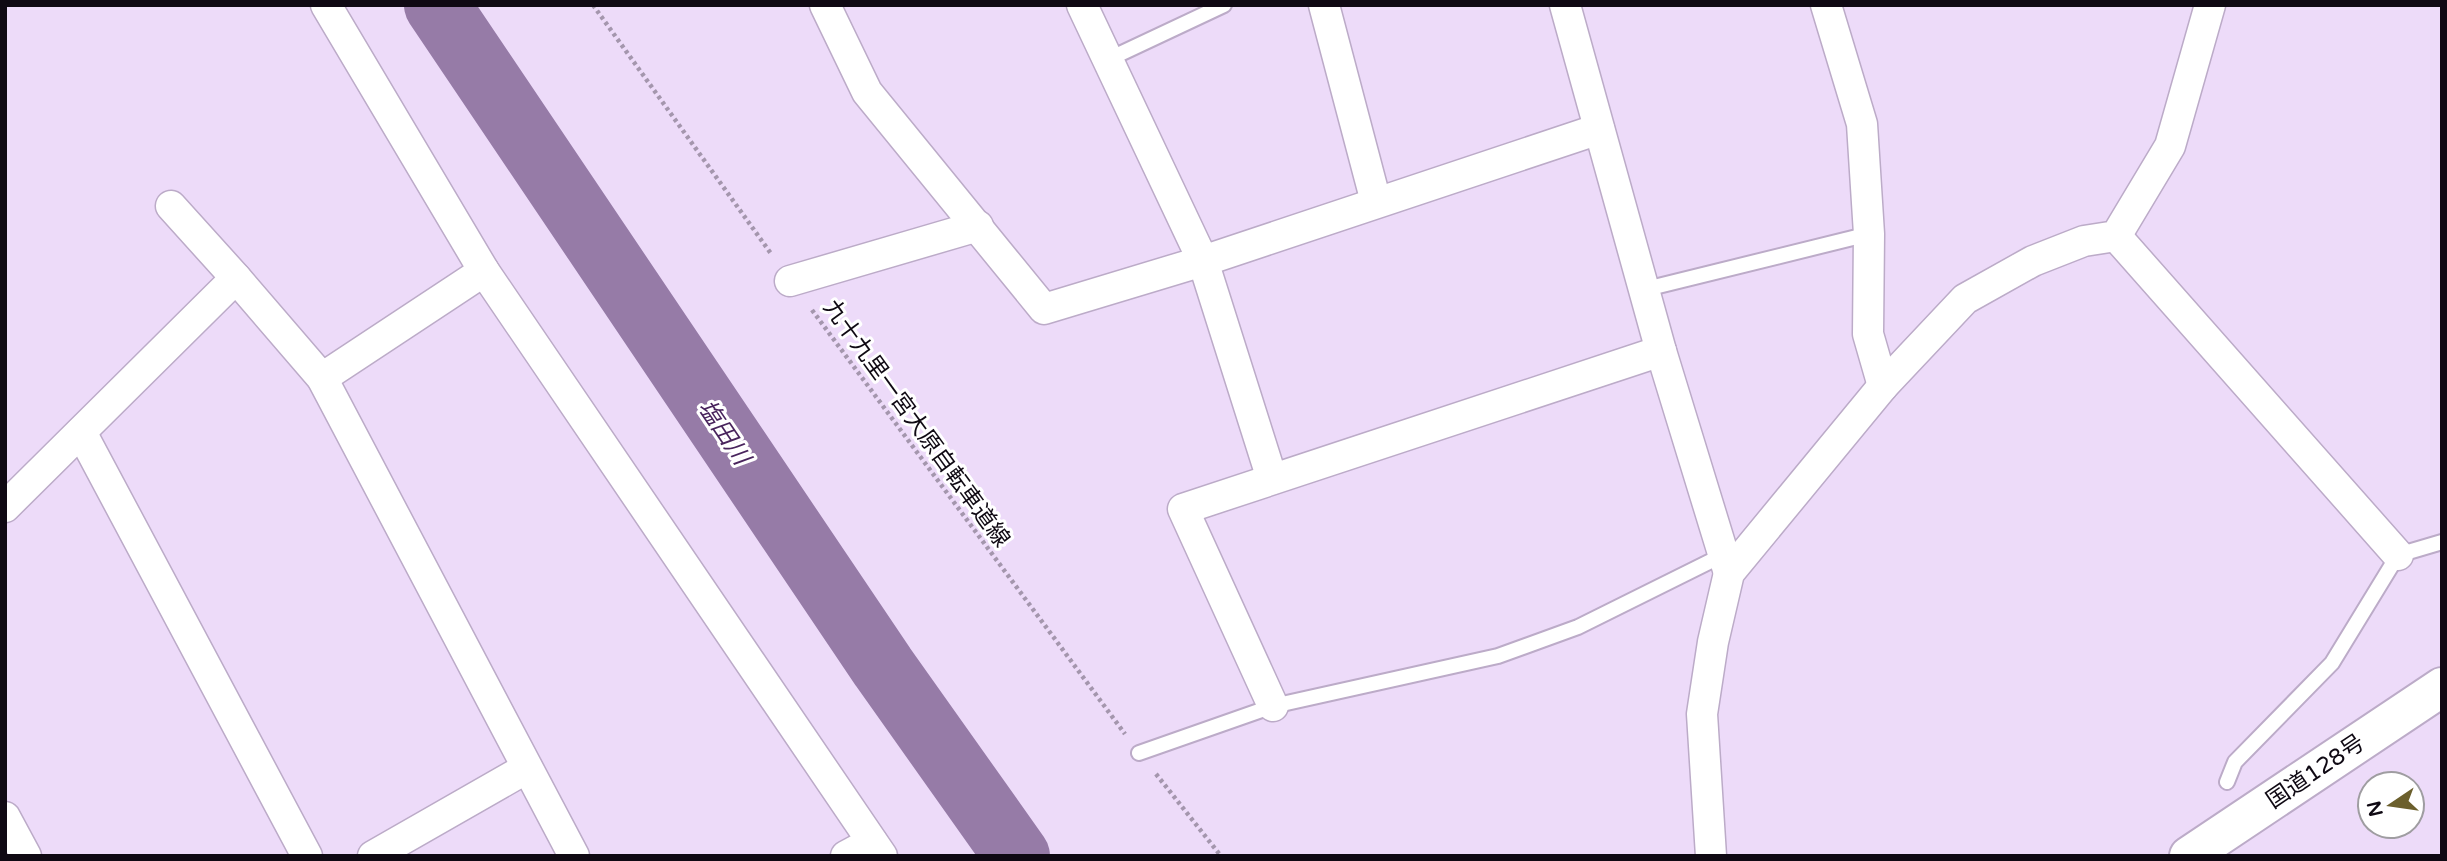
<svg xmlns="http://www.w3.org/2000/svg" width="2447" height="861" font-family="'Varela Round','Noto Sans JP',sans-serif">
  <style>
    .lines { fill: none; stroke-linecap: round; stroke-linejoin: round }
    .river { stroke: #967ba7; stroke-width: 66 }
    .lane-casing { stroke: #bcabc8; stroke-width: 18 }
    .street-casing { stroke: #bcabc8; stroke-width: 33 }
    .highway-casing { stroke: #bcabc8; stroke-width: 42 }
    .path { stroke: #a496ad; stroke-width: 4.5; stroke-dasharray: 3.5 3.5; stroke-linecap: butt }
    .lane { stroke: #fff; stroke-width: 14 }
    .street { stroke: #fff; stroke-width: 30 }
    .highway { stroke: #fff; stroke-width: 38 }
    .labels { text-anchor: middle; stroke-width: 6; stroke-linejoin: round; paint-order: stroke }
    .street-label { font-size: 23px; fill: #0f0913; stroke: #fff }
    .water-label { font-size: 24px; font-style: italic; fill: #49245d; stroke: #fff }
  </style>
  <rect width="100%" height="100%" fill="#eddbf9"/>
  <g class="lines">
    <path class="river" d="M 437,5 L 883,667 L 1017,856"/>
    <defs>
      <g id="lane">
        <path d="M 1107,60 L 1224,5"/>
        <path d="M 1646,289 L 1869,234"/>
        <path d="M 1139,753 L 1273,706 L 1498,656 L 1578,627 L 1723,555"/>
        <path d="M 2227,782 L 2235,762 L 2332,663 L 2398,555 L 2442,542"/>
      </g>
      <g id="street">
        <path d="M 326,5 L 484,271 L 882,856"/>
        <path d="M 825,5 L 867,92 L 1044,309 L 1203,261 L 1599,129"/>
        <path d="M 1082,5 L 1203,261 L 1272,479"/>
        <path d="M 1324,5 L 1376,202"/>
        <path d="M 1565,5 L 1661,351 L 1729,573"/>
        <path d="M 1826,5 L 1862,124 L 1869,234 L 1868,334 L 1883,386"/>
        <path d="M 171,206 L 236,278 L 322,378 L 574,856"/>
        <path d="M 2116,236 L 2398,555"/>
        <path d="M 790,281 L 978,226"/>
        <path d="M 322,378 L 484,271"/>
        <path d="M 81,432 L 307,856"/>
        <path d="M 5,507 L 236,278"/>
        <path d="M 1273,706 L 1183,509 L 1661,351"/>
        <path d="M 5,817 L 26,856"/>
        <path d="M 373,856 L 527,768"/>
        <path d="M 846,856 L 872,842"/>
        <path d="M 1711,856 L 1702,714 L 1713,642 L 1729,573 L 1883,386 L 1965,299 L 2033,261 L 2084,241 L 2116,236 L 2170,146 L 2210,5"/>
      </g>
      <path id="highway" d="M 2189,856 L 2442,687"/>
    </defs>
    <use href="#lane" class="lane-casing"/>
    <use href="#street" class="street-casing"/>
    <use href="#highway" class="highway-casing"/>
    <g class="path">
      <path d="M 593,5 L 772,255"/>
      <path d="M 812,310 L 1125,734"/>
      <path d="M 1156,774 L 1221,856"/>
    </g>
    <use href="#lane" class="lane"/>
    <use href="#street" class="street"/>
    <use href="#highway" class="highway"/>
  </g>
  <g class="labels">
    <g class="street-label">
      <text transform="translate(917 423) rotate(54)" y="8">九十九里一宮大原自転車道線</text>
      <text transform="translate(2315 771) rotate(-34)" y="8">国道128号</text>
    </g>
    <g class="water-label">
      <text transform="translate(724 432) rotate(56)" y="8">塩田川</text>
    </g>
  </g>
  <rect width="2447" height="861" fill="none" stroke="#0f0913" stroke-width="14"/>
  <g transform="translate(2391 805) rotate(257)"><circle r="33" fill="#ffffff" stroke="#9f9da1" stroke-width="2"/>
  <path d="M0-5L12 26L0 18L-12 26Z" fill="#6b5f2c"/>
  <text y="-10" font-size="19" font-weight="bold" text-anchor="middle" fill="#0f0913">N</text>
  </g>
</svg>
